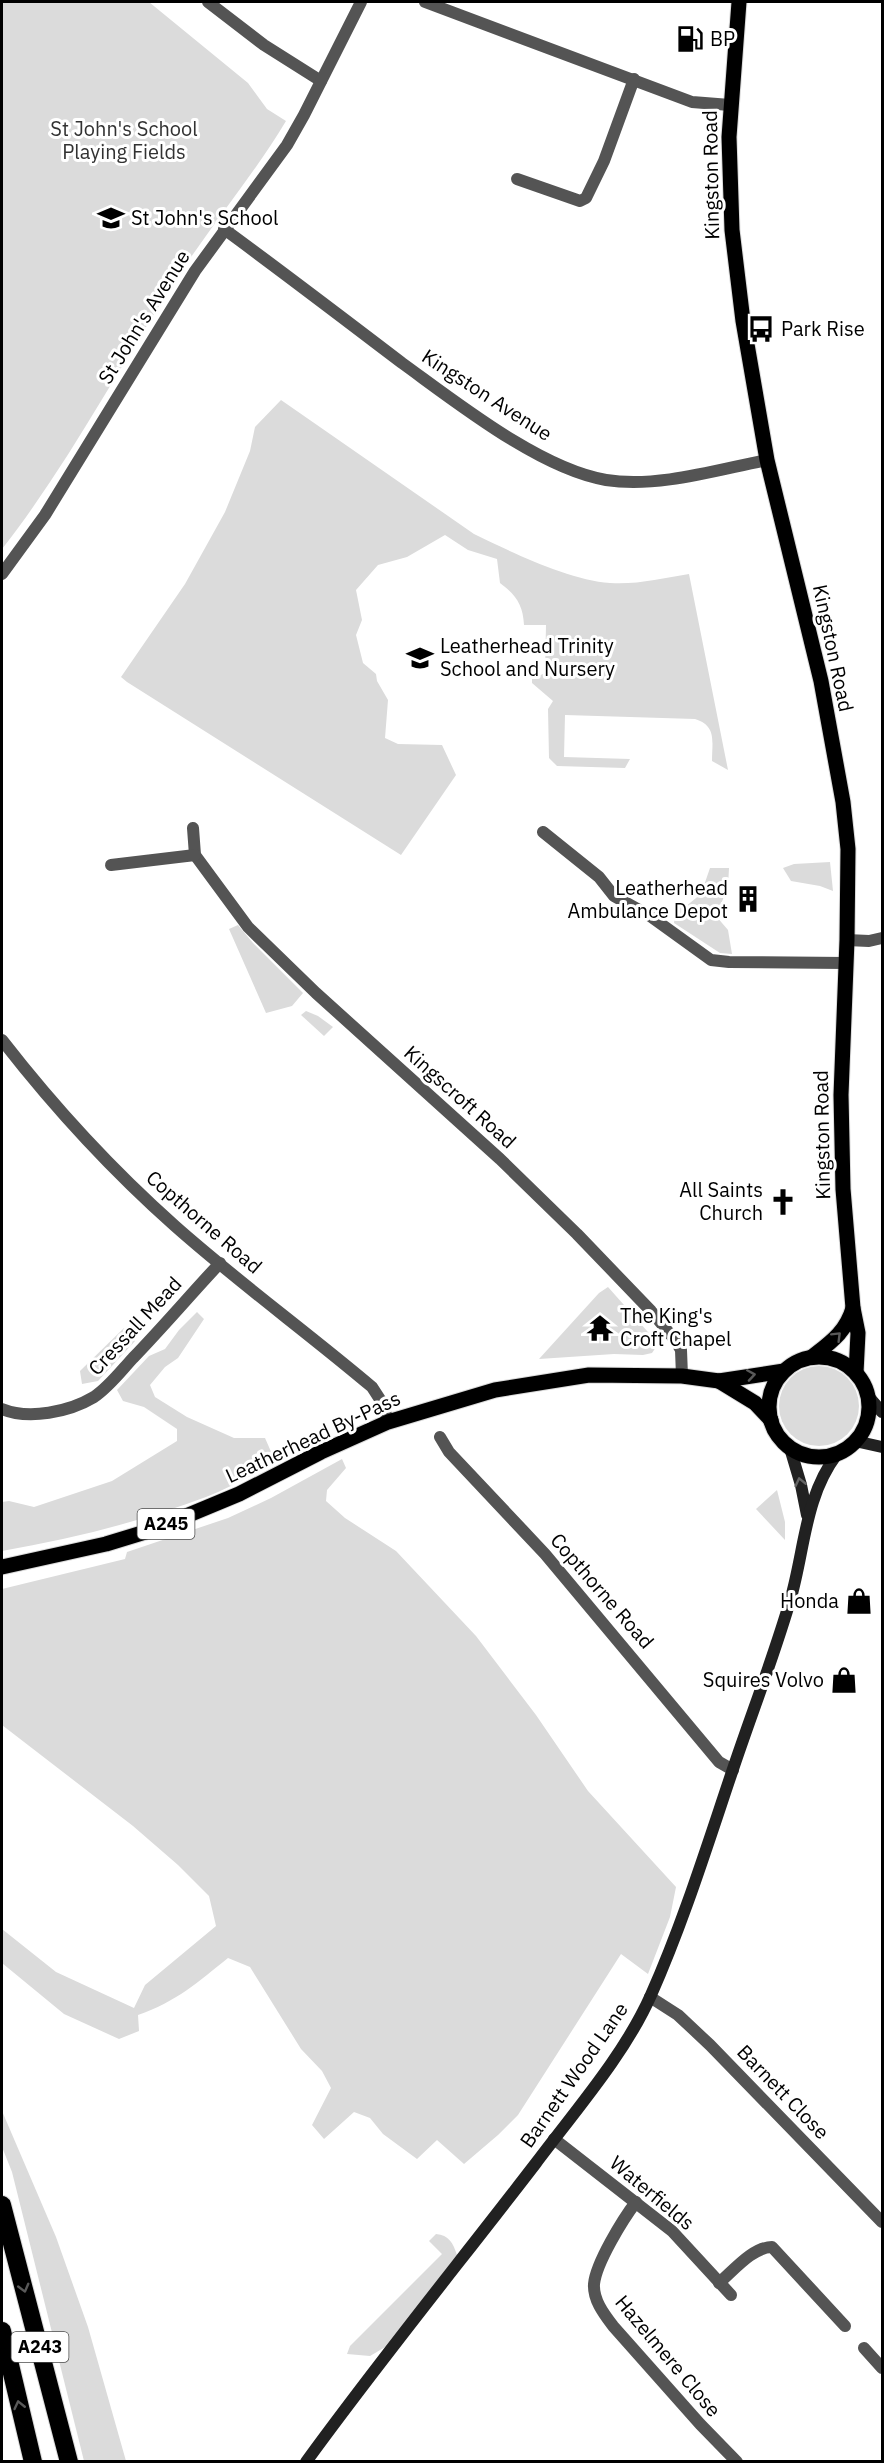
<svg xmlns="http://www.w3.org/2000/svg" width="884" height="2463" font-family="'IBM Plex Sans',sans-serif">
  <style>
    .green { fill: #dbdbdb }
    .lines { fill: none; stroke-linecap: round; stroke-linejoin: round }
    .primary-casing { stroke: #dbdbdb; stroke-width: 17 }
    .highway-casing { stroke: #dbdbdb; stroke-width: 20 }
    .street { stroke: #545454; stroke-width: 12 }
    .secondary { stroke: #212121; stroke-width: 12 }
    .primary { stroke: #000; stroke-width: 15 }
    .highway { stroke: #000; stroke-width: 18 }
    .oneway { stroke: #595959 }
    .oneway2 { stroke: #646464 }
    .labels { text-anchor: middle; stroke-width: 6; stroke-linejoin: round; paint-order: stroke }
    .shield { fill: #fff; stroke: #4c4c4c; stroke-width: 1.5 }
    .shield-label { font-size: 18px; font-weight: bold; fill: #000 }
    .poi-label { font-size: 20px; fill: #000; stroke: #fff; text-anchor: start }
    .park-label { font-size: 20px; fill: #323232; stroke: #fff }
    .street-label { font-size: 20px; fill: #000; stroke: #fff }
  </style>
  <rect width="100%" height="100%" fill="#fff"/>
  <g class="green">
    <path d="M 2,2 L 149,2 L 248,83 L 267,109 L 286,121 C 253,176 212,224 177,278 C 118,368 68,465 2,549 Z"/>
    <path d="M 281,400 L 474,534 C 511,552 569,580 610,583 C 636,585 663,578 689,574 L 728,770 L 712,761 C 712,741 717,726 695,719 L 565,715 L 564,757 L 630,759 L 625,768 L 557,766 L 549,758 L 548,709 L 553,701 L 532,683 L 532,679 L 545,673 L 546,625 L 524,625 C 523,605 516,595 500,583 L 497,559 L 468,550 L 445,535 L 407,557 L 378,565 L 356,590 L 362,620 L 356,635 L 363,663 L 376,674 L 377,681 L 388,700 L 385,738 L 398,744 L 442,745 L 456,775 L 401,855 L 127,682 L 121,677 L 185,584 L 225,512 L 250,451 L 255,427 Z"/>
    <path d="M 830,862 L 833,891 L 820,886 L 791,881 L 783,868 L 794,864 Z"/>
    <path d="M 710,868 L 729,868 L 728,887 L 716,916 L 728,930 L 732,954 L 720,953 L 674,923 L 676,905 L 685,907 L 701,894 Z"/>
    <path d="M 238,925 L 253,943 L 303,993 L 292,1006 L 266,1013 L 229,929 Z"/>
    <path d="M 306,1011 L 318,1016 L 333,1027 L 324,1036 L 301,1015 Z"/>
    <path d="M 608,1287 L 655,1340 L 656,1347 L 652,1353 L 643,1355 L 614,1354 L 539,1359 L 599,1293 Z"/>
    <path d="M 197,1312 L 204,1319 L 178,1358 L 165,1367 L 150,1385 L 155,1397 L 187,1417 L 234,1438 L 265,1438 L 276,1463 C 253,1474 230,1488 206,1497 C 140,1522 71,1539 2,1551 L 2,1502 L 9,1501 L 34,1507 L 112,1481 L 177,1441 L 177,1429 L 144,1407 L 123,1401 L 117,1390 L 149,1356 L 165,1349 L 179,1330 Z"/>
    <path d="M 124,1328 L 131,1331 L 135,1341 L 98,1381 L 82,1384 L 80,1371 Z"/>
    <circle cx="819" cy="1406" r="40"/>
    <path d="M 342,1459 L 346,1468 L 327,1490 L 326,1501 L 345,1518 L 396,1551 L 476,1636 L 536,1715 L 588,1791 L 676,1887 L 670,1917 L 648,1974 L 621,1954 L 518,2115 L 498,2135 L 464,2164 L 437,2140 L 417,2159 L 383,2134 L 370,2118 L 354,2112 L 324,2139 L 312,2125 L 331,2088 L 322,2071 L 301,2049 L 250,1967 L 228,1958 C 198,1982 176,2002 138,2015 L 139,2031 L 119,2039 L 64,2014 L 2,1963 L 2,1929 L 56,1972 L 134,2008 L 145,1985 L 216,1926 L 209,1896 L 178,1865 L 133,1826 L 2,1725 L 2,1589 L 125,1559 L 127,1552 L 228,1518 L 271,1498 Z"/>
    <path d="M 777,1490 L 785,1522 L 785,1540 L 756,1509 Z"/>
    <path d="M 2,2111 L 56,2237 L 88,2327 L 126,2461 L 84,2461 L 12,2172 L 2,2147 Z"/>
    <path d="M 436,2234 C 449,2235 453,2243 457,2255 L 387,2346 L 370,2356 L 347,2354 L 350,2346 L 442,2254 L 429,2241 Z"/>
  </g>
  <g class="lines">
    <defs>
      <g id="primary">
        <path d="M 739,2 L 729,137 L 732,230 L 743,321 L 767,460 L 821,681 L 843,802 L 848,849 L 847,940 L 841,1095 L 843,1189 L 853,1308 L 858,1333 L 856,1373"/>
        <path d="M 812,1357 C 831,1342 846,1332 853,1308"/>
        <circle cx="819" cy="1407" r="50"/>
        <path d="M 719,1381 L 755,1403 L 771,1420"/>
        <path d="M 2,1567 L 106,1544 L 155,1529 L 239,1494 L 321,1452 L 388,1422 L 495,1390 L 589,1375 L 682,1376 L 719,1381 L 784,1371"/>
      </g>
      <g id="highway">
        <path d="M 2,2205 L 69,2462"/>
        <path d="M 2,2331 L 33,2462"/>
      </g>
    </defs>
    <use href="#primary" class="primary-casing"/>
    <use href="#highway" class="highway-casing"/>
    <g class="street">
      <path d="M 208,2 L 264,45 L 321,81"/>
      <path d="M 425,2 L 692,102 L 730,105"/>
      <path d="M 517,179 L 580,201 L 586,198 L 604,161 L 634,79"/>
      <path d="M 224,229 C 284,273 343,318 402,363 C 456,402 540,469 606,480 C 658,488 716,470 767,460"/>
      <path d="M 2,574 L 45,515 L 195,271 L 287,145 L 304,115 L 361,2"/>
      <path d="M 193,828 L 195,855 L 248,927 L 316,993 L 500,1159 L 577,1234 L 651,1311 L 675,1340 L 681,1350 L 682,1376"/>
      <path d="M 543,832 L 599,877 L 614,896 L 650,916 L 711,960 L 729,962 L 846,963"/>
      <path d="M 111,865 L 195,855"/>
      <path d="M 847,940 L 869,941 L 882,938"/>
      <path d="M 2,1040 C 54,1107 112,1170 175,1226 C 238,1282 307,1332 372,1387 L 383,1404 L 388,1422"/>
      <path d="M 2,1409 C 29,1420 69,1412 94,1397 C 109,1387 121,1371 133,1358 C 163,1327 191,1294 220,1263"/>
      <path d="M 440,1437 L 449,1452 L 545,1554 L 719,1762 L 733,1770"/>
      <path d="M 650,1997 L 678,2015 L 710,2045 L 882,2222"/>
      <path d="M 554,2139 L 672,2231 L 731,2295"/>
      <path d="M 636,2202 C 623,2219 596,2263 594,2284 C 593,2300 604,2314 613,2326 L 700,2424 L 737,2462"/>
      <path d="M 719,2283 C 734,2270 753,2247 772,2247 L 845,2326"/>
      <path d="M 864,2348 L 882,2368"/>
    </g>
    <g class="secondary">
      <path d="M 868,1396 L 882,1412"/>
      <path d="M 855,1441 L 882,1447"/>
      <path d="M 790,1448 L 801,1485 L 807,1515"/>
      <path d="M 306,2462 C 380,2360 460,2262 536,2163 C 575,2111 625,2054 651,1995 C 683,1923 707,1846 732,1772 C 751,1715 773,1659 790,1601 C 805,1550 804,1498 837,1454"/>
    </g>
    <use href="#primary" class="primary"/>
    <use href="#highway" class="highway"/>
  </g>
  <defs><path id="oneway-chevron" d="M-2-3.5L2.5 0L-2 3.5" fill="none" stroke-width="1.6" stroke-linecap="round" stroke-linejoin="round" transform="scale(1.5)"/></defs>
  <g class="oneway">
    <use href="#oneway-chevron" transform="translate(837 1336) rotate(-45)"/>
    <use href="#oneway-chevron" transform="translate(751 1375) rotate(-9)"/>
    <use href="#oneway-chevron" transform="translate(24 2288) rotate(75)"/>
    <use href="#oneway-chevron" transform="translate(19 2405) rotate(-103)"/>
  </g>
  <use class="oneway2" href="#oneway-chevron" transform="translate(800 1482) rotate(-103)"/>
  <defs>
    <symbol id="fuel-bare" viewBox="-9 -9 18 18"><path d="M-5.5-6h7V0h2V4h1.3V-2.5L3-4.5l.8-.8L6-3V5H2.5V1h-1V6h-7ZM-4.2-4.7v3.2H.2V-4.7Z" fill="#000" stroke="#fff" stroke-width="2.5" paint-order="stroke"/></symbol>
    <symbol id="school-bare" viewBox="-9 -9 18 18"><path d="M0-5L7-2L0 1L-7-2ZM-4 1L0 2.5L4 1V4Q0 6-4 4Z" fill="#000" stroke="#fff" stroke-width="2.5" paint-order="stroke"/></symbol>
    <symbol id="bus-bare" viewBox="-9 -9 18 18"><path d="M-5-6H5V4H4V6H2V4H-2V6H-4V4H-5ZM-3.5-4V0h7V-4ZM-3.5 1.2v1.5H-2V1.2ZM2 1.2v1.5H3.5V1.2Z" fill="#000" stroke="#fff" stroke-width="2.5" paint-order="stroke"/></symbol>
    <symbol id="building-bare" viewBox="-9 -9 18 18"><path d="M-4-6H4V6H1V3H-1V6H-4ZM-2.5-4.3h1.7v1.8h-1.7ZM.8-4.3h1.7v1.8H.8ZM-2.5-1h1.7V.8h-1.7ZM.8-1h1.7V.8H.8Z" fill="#000" stroke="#fff" stroke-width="2.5" paint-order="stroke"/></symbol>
    <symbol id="church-bare" viewBox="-9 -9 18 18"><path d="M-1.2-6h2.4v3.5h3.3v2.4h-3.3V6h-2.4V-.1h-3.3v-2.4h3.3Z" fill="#000" stroke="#fff" stroke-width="2.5" paint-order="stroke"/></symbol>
    <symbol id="temple-bare" viewBox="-9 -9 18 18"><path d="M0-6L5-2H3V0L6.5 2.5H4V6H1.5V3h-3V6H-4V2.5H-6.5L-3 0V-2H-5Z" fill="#000" stroke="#fff" stroke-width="2.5" paint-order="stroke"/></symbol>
    <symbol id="shop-bare" viewBox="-9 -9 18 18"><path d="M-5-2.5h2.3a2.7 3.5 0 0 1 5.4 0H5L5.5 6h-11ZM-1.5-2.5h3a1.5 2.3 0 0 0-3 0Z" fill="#000" stroke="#fff" stroke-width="2.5" paint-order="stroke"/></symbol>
  </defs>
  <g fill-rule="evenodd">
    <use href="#fuel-bare" x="671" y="20" width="38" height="38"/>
    <use href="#school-bare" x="92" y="199" width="38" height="38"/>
    <use href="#bus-bare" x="742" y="310" width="38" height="38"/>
    <use href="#school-bare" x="401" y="639" width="38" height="38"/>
    <use href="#building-bare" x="729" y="880" width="38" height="38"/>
    <use href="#church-bare" x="764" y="1183" width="38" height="38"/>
    <use href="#temple-bare" x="581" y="1309" width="38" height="38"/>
    <use href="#shop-bare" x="840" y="1582" width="38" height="38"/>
    <use href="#shop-bare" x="825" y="1661" width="38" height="38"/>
  </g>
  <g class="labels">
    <g class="shield">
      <rect x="137.5" y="1509" width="57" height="30" rx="4.5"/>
      <rect x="11.5" y="2332" width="57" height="30" rx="4.5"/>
    </g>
    <g class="shield-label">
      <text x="166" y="1530">A245</text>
      <text x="40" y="2353">A243</text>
    </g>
    <g class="poi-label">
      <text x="710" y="46">BP</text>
      <text x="131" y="225">St John's School</text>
      <text x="781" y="336">Park Rise</text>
      <text x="440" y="653">Leatherhead Trinity<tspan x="440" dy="23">School and Nursery</tspan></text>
      <text x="728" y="895" text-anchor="end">Leatherhead<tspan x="728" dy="23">Ambulance Depot</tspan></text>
      <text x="763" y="1197" text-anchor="end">All Saints<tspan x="763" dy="23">Church</tspan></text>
      <text x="620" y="1323">The King's<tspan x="620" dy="23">Croft Chapel</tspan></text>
      <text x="839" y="1608" text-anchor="end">Honda</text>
      <text x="824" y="1687" text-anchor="end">Squires Volvo</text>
    </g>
    <g class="park-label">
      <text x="124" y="136">St John's School<tspan x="124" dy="23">Playing Fields</tspan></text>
    </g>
    <g class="street-label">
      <text transform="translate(711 175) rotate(-91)" y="7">Kingston Road</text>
      <text transform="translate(144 317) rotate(-58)" y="7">St John's Avenue</text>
      <text transform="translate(487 395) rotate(33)" y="7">Kingston Avenue</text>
      <text transform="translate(833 648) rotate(78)" y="7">Kingston Road</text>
      <text transform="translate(460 1097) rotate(42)" y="7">Kingscroft Road</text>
      <text transform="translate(822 1135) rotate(-91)" y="7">Kingston Road</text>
      <text transform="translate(204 1222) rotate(41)" y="7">Copthorne Road</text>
      <text transform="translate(135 1326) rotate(-47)" y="7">Cressall Mead</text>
      <text transform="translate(313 1437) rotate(-25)" y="7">Leatherhead By-Pass</text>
      <text transform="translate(602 1591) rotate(49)" y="7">Copthorne Road</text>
      <text transform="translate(574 2075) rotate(-55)" y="7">Barnett Wood Lane</text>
      <text transform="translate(783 2092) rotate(46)" y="7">Barnett Close</text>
      <text transform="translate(652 2193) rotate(40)" y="7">Waterfields</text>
      <text transform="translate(668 2356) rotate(50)" y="7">Hazelmere Close</text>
    </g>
  </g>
  <rect width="884" height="2463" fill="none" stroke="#000000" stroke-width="6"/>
</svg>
